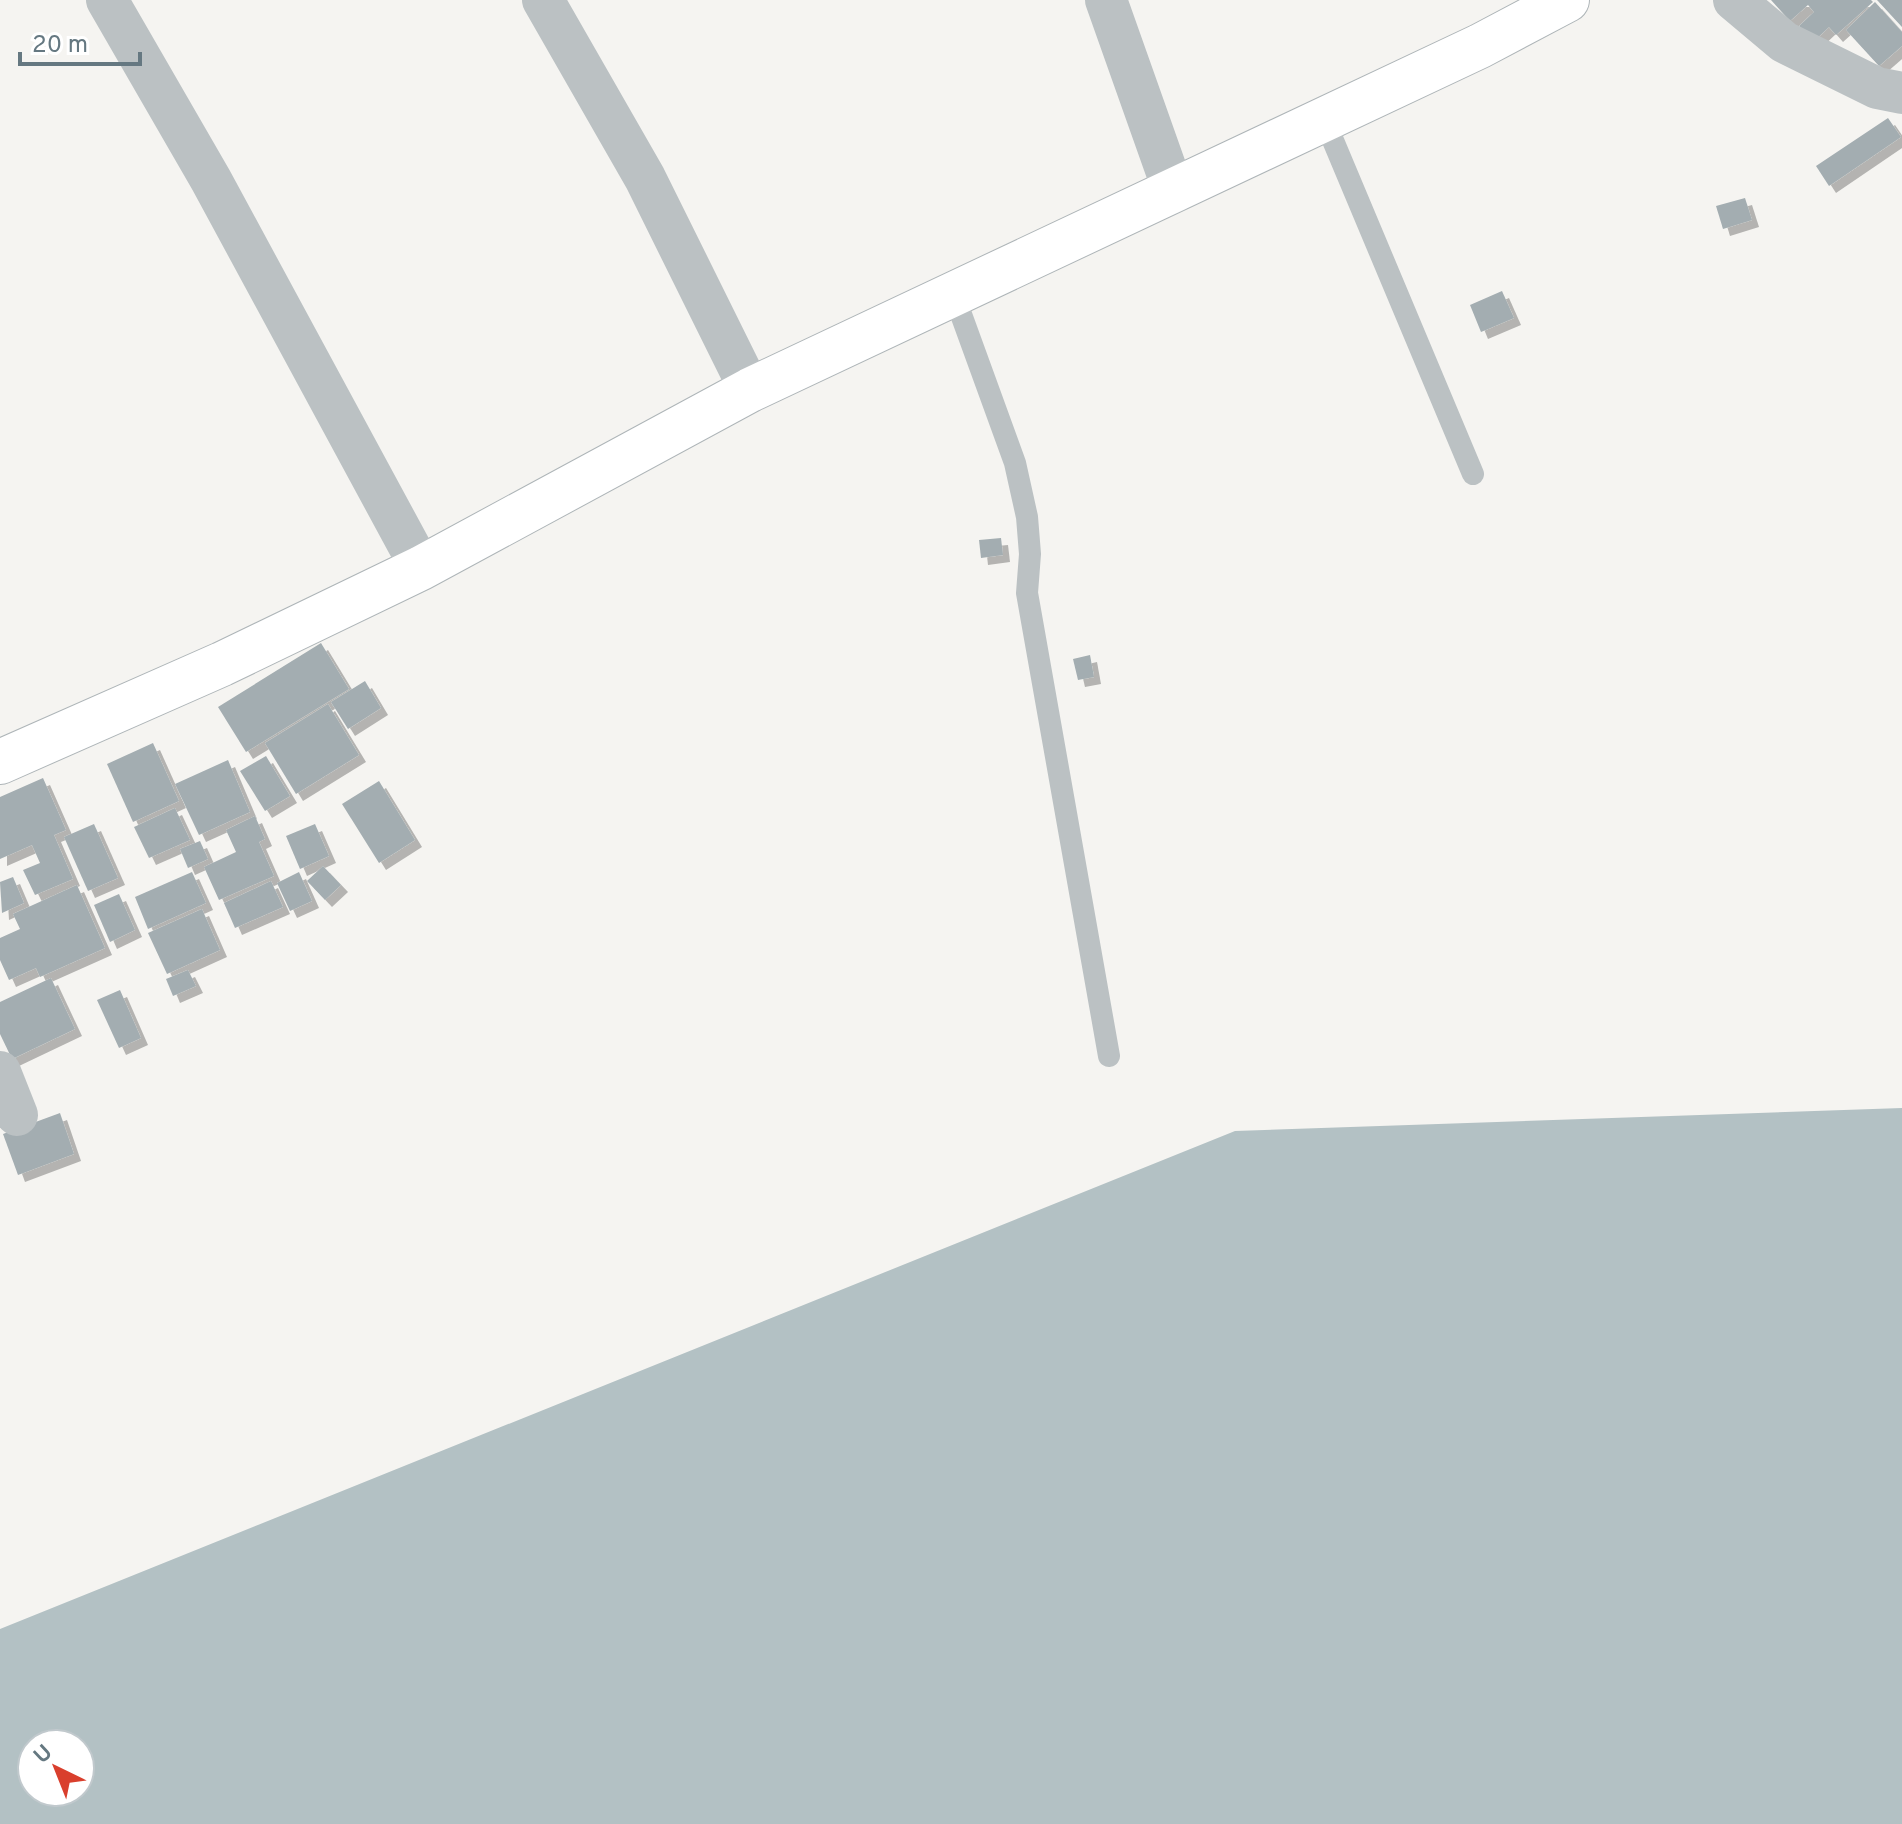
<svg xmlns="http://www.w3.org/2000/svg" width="1902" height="1824" font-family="Overpass,sans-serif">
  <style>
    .water { fill: #b3c1c4; fill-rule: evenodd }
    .building { fill: #a3adb1; filter: url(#shadow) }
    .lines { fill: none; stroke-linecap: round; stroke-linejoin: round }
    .secondary-casing { stroke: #aeb5b8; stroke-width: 46 }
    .service { stroke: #bbc1c3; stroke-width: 22 }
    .minor { stroke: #bbc1c3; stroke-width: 42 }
    .secondary { stroke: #fff; stroke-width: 44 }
  </style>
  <defs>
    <filter id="shadow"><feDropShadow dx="7" dy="7" stdDeviation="0" flood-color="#0004"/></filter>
  </defs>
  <rect width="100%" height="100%" fill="#f5f4f1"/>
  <path class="water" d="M 1902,1108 L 1902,1824 L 0,1824 L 0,1629 L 1235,1131 ZM 32,1744 L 80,1744 L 80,1792 L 32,1792 Z"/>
  <g class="building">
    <path d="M 1771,0 L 1871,0 L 1873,2 L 1836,35 L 1829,27 L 1813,42 L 1799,26 L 1814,12 L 1808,5 L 1790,21 Z"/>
    <path d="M 1877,0 L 1902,0 L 1902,27 Z"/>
    <path d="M 1875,2 L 1902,32 L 1902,46 L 1879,66 L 1846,30 Z"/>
    <path d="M 1888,118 L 1901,137 L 1829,186 L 1816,166 Z"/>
    <path d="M 1745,198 L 1752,220 L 1723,229 L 1716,206 Z"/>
    <path d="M 1502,291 L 1514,318 L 1481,332 L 1470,305 Z"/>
    <path d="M 1001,538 L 1003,555 L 981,558 L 979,540 Z"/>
    <path d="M 321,643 L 349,689 L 246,752 L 218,707 Z"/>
    <path d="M 1090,655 L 1094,677 L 1078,680 L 1073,659 Z"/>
    <path d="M 365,681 L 381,708 L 348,729 L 331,702 Z"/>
    <path d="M 328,704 L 359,755 L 296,794 L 265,743 Z"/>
    <path d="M 153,743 L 179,801 L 133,822 L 107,764 Z"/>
    <path d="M 266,756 L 290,796 L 265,811 L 240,771 Z"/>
    <path d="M 228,760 L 250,812 L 199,835 L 175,784 Z"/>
    <path d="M 43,778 L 66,830 L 54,835 L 73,879 L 35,895 L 23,870 L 40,863 L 32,845 L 0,859 L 0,797 Z"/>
    <path d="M 379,781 L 415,840 L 379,863 L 342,804 Z"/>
    <path d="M 175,808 L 190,840 L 149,858 L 134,827 Z"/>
    <path d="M 255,816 L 265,839 L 259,842 L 274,876 L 219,900 L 204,867 L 236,852 L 226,830 Z"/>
    <path d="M 94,824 L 118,878 L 88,891 L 64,837 Z"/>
    <path d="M 315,824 L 329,856 L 300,869 L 286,836 Z"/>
    <path d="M 200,841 L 208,859 L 188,868 L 180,849 Z"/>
    <path d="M 323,866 L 341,885 L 325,900 L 307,881 Z"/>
    <path d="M 192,872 L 206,903 L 148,929 L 135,897 Z"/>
    <path d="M 299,872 L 312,901 L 290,911 L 277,883 Z"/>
    <path d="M 13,877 L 24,903 L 2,913 L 0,882 Z"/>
    <path d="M 271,881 L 283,907 L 235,928 L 224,903 Z"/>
    <path d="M 77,885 L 105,948 L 40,977 L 36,968 L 9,980 L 0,960 L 0,938 L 20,929 L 13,914 Z"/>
    <path d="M 119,894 L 135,930 L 110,942 L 94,905 Z"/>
    <path d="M 202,909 L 220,950 L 167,974 L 148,933 Z"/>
    <path d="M 188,970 L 196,986 L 173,996 L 166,979 Z"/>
    <path d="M 51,978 L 75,1029 L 12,1059 L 0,1034 L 0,1002 Z"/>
    <path d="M 120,990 L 141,1038 L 119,1048 L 97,1000 Z"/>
    <path d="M 60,1113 L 74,1154 L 18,1175 L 3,1134 Z"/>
  </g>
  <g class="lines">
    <defs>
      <path id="secondary" d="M 0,762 L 222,664 L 421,568 L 750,390 L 1480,46 L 1567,0"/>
    </defs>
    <use href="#secondary" class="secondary-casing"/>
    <g class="service">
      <path d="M 1324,119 L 1473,474"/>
      <path d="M 954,295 L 1015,463 L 1027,517 L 1030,554 L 1027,593 L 1109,1056"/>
    </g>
    <g class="minor">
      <path d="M 107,0 L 211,180 L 421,568"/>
      <path d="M 543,0 L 645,178 L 750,390"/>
      <path d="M 1106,0 L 1174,192"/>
      <path d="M 1734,0 L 1784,42 L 1877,88 L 1902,93"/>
      <path d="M 0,1072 L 17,1115"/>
    </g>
    <use href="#secondary" class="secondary"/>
  </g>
  <g transform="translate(56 1768) rotate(317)"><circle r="38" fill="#ffffff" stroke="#c1c9cd" stroke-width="2"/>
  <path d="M0-6L14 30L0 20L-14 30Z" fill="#d93f2d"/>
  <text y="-12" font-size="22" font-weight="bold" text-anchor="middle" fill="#657881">U</text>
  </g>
  <path d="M20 52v12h120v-12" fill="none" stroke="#657881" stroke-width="4"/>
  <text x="32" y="52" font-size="24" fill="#657881" stroke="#ffffff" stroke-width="6" paint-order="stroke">20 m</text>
</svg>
